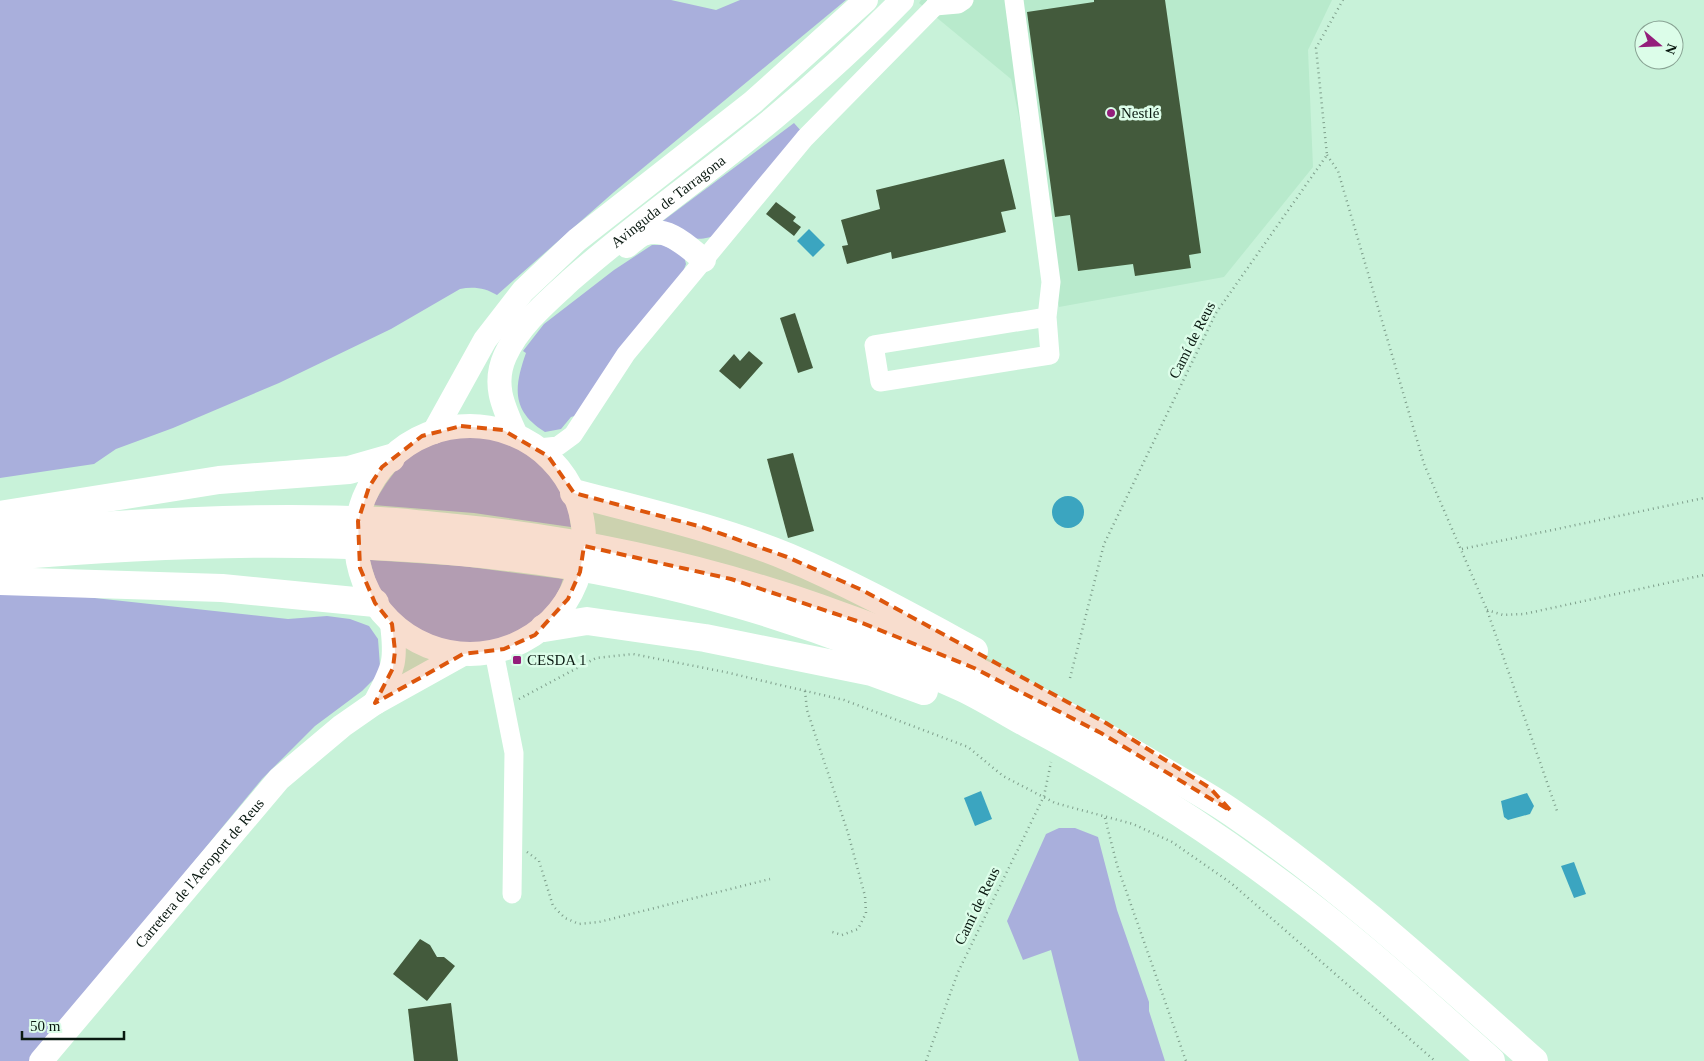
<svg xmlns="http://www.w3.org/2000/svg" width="1704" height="1061" font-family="Georgia,serif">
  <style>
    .built { fill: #b8eacc }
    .green { fill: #a9afdc }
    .water { fill: #3ba5c0 }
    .building { fill: #435a3c }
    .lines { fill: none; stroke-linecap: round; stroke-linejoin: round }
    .path { stroke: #7e9e8b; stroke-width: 2.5; stroke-dasharray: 1 4; stroke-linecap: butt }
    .minor { stroke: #fff; stroke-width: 19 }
    .major { stroke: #fff; stroke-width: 24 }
    .highway { stroke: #fff; stroke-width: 28 }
    .marked { fill: #dd560c; fill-opacity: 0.2; stroke: #dd560c; stroke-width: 4; stroke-dasharray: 10 6; stroke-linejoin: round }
    .poi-dot { fill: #941e7b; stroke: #dcfde9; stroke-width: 2 }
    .labels { text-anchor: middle; stroke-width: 5; stroke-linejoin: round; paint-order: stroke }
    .poi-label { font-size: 15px; fill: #0a1911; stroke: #dcfde9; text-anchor: start }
    .street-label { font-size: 15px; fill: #0a1911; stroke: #dcfde9 }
  </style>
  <rect width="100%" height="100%" fill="#c8f2d9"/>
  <path class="built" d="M 921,0 L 1332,0 L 1308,50 L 1313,167 L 1224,277 L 1059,307 L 1011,79 L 919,3 Z"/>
  <g class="green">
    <path d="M 0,0 L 671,0 L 716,10 L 740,0 L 846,0 L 614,192 L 497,295 C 486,288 473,286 460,289 L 391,329 L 279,383 L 173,428 L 116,449 L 94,464 L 0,478 Z"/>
    <path d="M 794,123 L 802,132 L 720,233 C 694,246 683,235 660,223 Z"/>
    <path d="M 652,245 L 663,245 L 684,256 L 686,264 L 683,272 L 578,415 L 571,417 L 561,429 L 545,432 C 511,411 514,387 526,353 L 523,351 L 544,324 L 614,270 Z"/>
    <path d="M 462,436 C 471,437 481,435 489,437 C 520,442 553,468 565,496 C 569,505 569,517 571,527 L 474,513 L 373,505 C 398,462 412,447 462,436 Z"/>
    <path d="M 370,560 L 462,566 L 563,579 C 541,652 435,664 389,606 C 379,593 374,576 370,560 Z"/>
    <path d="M 0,595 L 67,595 L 288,619 L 327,616 L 350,619 L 369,626 L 378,639 L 380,666 L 376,677 L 362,691 L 315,726 L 262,779 L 30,1061 L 0,1061 Z"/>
    <path d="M 1059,828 L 1075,828 L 1098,837 L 1117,910 L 1149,1002 L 1149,1011 L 1165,1061 L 1079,1061 L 1051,950 L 1023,960 L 1007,921 L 1046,834 Z"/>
  </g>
  <g class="water">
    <path d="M 809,229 L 825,245 L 813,257 L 797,241 Z"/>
    <circle cx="1068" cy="512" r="16"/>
    <path d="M 981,791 L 992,819 L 975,826 L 964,798 Z"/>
    <path d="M 1527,793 L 1534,806 L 1530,814 L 1508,820 L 1504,817 L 1501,801 Z"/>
    <path d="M 1574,862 L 1586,894 L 1574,898 L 1561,866 Z"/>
  </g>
  <g class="building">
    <path d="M 1094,0 L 1165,0 L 1201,253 L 1189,255 L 1191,268 L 1135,276 L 1133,264 L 1078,271 L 1070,215 L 1055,217 L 1027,12 L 1094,2 Z"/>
    <path d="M 1004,159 L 1016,209 L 1001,212 L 1006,232 L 892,259 L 891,252 L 847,264 L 842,246 L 848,245 L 841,220 L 880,209 L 876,190 Z"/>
    <path d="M 776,202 L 796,217 L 793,221 L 801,227 L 794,236 L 766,214 Z"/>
    <path d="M 795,313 L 813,368 L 798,373 L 780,318 Z"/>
    <path d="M 749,351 L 763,363 L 740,389 L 719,371 L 734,354 L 740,361 Z"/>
    <path d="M 793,453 L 814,531 L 788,538 L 767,459 Z"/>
    <path d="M 420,939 L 430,945 L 437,957 L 444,957 L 455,966 L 427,1001 L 393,974 Z"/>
    <path d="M 451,1003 L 458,1061 L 414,1061 L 408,1009 Z"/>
  </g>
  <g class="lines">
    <g class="path">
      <path d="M 1327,155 L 1338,171 L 1424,464 L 1487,610 L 1557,811"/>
      <path d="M 1462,549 L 1704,498"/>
      <path d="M 1487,610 L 1503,615 L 1524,614 L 1704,575"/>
      <path d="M 1070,678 L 1104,544 L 1216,313 L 1327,155 L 1316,48 L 1343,0"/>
      <path d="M 805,691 L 807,710 L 848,833 L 865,896 L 866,913 L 858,929 L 842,935 L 829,931"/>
      <path d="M 519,699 L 596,658 L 633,654 L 725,672 L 844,700 L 968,747 L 1003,776 L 1055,803 L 1133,824 L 1172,842 L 1231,883 L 1435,1061"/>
      <path d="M 1105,818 L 1117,865 L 1186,1061"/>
      <path d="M 527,852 L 539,861 L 553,906 L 565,918 L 579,924 L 599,922 L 770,879"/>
      <path d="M 926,1061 L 958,972 L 1044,796 L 1051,762"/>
    </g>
    <g class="minor">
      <path d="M 1014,0 L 1051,282 L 1047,317 L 1050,355 L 880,382 L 874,345 L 1047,317"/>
      <path d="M 935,6 L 958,4 L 964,0"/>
      <path d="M 539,448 L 558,446 L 573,435 L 626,354 L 805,138 L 941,0"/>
      <path d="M 494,652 L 514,753 L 512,894"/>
    </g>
    <g class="major">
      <path d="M 627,246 C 632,242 638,236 643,234 C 667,225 688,247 704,260"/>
      <circle cx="470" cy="540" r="114"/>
      <path d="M 434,432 L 485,340 L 523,291 L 577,240 L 753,102 L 866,0"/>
      <path id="s1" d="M 516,435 C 504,408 492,385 505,356 C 519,325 548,301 572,279 C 637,222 708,173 774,118 C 818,81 862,41 902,0"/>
      <path d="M 375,703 C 393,668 397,664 392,624"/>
      <path id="s2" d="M 41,1061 L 279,779 L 342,726 L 375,703 L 463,654"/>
    </g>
    <g class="highway">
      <path d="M 574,493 C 646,512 720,529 788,557 C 852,584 913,618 974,651"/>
      <path d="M 0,515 L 219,480 L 349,470 L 391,458"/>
      <path d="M 0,534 C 126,523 253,515 380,521 C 405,522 431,526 456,528 C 704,552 942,637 1155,766 C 1181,782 1209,796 1234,814 C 1341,887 1437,975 1534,1061"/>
      <path d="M 0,557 C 172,542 336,537 508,557 C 662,575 822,623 963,688 C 986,699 1006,712 1028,724 C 1118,771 1203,825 1284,886 C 1357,940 1424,1001 1491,1061"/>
      <path d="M 0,581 L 222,588 L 375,603"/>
      <path d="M 544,628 L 587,621 L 705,638 L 872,672 L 924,691"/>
    </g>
  </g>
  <path class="marked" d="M 461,426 L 503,430 L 548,456 L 574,493 L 702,527 L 787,557 L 862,590 L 1106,723 L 1210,788 L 1231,811 L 1101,733 L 974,668 L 860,622 L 731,579 L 584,546 L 580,572 L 568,599 L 535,635 L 504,649 L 463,654 L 375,703 L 393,668 L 395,651 L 392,624 L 375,603 L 360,568 L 358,521 L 369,487 L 382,467 L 422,436 Z"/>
  <g class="poi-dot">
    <circle cx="1111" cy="113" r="5"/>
    <rect x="512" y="655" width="10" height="10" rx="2.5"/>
  </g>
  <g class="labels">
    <g class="poi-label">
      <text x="1121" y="118">Nestlé</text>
      <text x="527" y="665">CESDA 1</text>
    </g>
    <g class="street-label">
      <text dy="5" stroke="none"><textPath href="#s1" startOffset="309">Avinguda de Tarragona</textPath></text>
      <text transform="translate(1192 340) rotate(-63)" y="5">Camí de Reus</text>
      <text dy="5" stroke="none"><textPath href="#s2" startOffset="246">Carretera de l'Aeroport de Reus</textPath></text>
      <text transform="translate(977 906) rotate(-64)" y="5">Camí de Reus</text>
    </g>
  </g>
  <g transform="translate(1659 45) rotate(109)"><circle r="24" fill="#dcfde9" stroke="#88a293"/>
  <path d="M0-4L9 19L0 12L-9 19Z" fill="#941e7b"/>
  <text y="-8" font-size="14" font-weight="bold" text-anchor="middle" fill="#0a1911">N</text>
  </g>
  <path d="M22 1031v8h102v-8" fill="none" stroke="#0a1911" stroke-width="2.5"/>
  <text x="30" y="1031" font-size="15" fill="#0a1911" stroke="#dcfde9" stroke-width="4" paint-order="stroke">50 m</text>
</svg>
